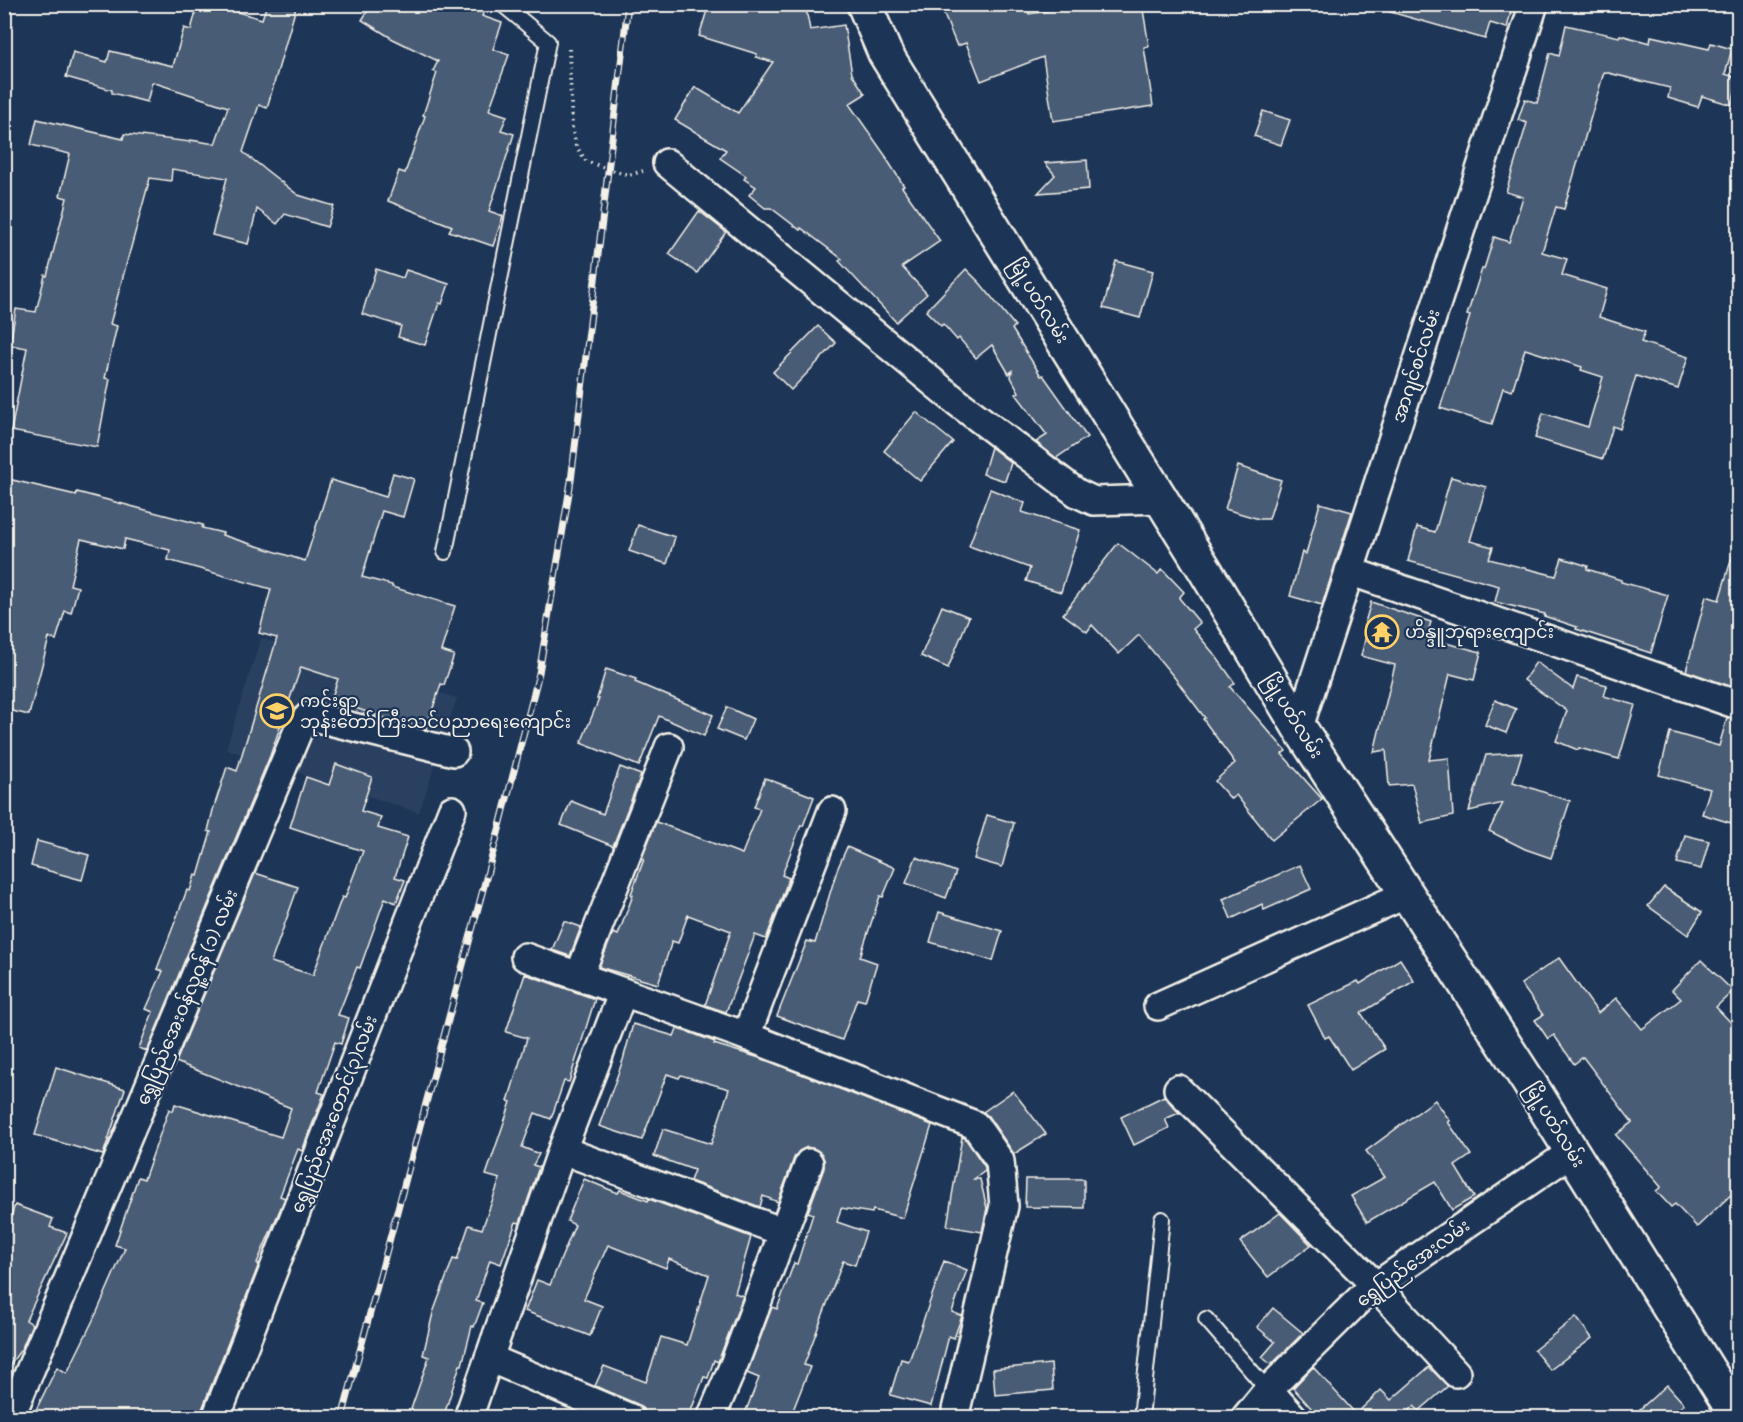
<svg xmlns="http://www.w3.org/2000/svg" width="1743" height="1422" font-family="'Patrick Hand','Noto Sans Myanmar',sans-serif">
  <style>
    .built { fill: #2a4060 }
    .building { fill: #485b74; stroke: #f4f1e8; stroke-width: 1.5 }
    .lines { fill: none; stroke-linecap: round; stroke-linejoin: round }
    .lane-casing { stroke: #f4f1e8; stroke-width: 18 }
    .street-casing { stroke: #f4f1e8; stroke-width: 32 }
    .secondary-casing { stroke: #f4f1e8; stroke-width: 38 }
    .path { stroke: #f4f1e8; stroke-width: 4; stroke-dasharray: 1.5 4.5; stroke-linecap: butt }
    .lane { stroke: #1d3557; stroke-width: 14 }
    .street { stroke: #1d3557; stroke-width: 27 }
    .secondary { stroke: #1d3557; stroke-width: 33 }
    .rail-casing { stroke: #f4f1e8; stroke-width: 7 }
    .rail { stroke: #1d3557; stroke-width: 4.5; stroke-dasharray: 14; stroke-linecap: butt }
    .labels { text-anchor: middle; stroke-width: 4.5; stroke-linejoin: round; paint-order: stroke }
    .street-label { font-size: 18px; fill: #f4f1e8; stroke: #1d3557 }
    .poi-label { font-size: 18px; fill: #f4f1e8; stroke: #1d3557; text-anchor: start }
  </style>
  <rect width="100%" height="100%" fill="#1d3557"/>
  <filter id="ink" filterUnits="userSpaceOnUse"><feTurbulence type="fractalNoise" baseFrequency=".0167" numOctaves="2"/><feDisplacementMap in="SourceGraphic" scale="12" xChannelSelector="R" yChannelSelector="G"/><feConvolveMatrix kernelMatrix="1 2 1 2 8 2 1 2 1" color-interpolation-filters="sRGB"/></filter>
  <g filter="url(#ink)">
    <path class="built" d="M 261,638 L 457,698 L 419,813 L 226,749 Z"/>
    <g class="building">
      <path d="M 198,4 L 210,4 L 262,19 L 267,4 L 297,4 L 267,108 L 259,105 L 243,152 L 298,195 L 334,206 L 327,227 L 285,214 L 277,224 L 257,209 L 248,244 L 212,235 L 227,178 L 172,169 L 171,181 L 150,178 L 110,324 L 117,326 L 105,378 L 110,379 L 97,447 L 11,431 L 27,348 L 10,345 L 16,309 L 36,312 L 45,275 L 47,276 L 67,198 L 60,196 L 70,154 L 31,145 L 37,119 L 123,139 L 124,134 L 190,142 L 190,140 L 215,144 L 228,107 L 152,82 L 147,102 L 112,93 L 112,90 L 66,77 L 73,52 L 107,62 L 110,51 L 173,66 L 184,28 L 191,30 Z"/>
      <path d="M 372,4 L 487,4 L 482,16 L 502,23 L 493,49 L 509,55 L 489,110 L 507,116 L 501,130 L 514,134 L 489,211 L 503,216 L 493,246 L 449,231 L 452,226 L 388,201 L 399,171 L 405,173 L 425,116 L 423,115 L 437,73 L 433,71 L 438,61 L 393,39 L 362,20 Z"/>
      <path d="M 709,4 L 805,4 L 810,30 L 844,25 L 852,74 L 865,94 L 849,104 L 887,158 L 886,158 L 904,186 L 902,187 L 940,241 L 902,267 L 927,294 L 896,322 L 839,261 L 842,259 L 801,228 L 800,230 L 771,208 L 765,208 L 749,195 L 756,187 L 744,179 L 746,176 L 720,158 L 726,150 L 675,120 L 695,87 L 738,113 L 773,62 L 756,57 L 757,54 L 699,36 Z"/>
      <path d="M 957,4 L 1028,4 L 1029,14 L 1092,4 L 1142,4 L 1149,46 L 1144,47 L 1153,106 L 1053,121 L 1043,57 L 981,81 L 966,43 L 957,46 L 942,10 Z"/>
      <path d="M 1388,4 L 1513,4 L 1507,28 L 1490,23 L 1485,39 L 1387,11 Z"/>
      <path d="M 1566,25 L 1619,37 L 1620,35 L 1650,43 L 1651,36 L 1709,49 L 1711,43 L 1732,49 L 1725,74 L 1738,78 L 1732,105 L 1702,96 L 1698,107 L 1668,98 L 1670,88 L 1604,72 L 1564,209 L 1556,207 L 1542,252 L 1567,259 L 1562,275 L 1607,289 L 1599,317 L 1645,332 L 1641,342 L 1688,357 L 1678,389 L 1636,376 L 1620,429 L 1613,426 L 1603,459 L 1535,438 L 1543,413 L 1588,427 L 1603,377 L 1581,370 L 1582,367 L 1525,349 L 1512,391 L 1503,388 L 1492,424 L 1440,408 L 1470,316 L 1467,315 L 1482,269 L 1484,269 L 1494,237 L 1509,242 L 1523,197 L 1506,192 L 1527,123 L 1518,120 L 1525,99 L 1537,103 L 1550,53 L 1559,56 Z"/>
      <path d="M 1263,111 L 1290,120 L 1281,145 L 1254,136 Z"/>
      <path d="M 1087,160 L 1089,189 L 1038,193 L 1055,175 L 1045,163 Z"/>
      <path d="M 699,211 L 726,232 L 697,273 L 669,254 Z"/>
      <path d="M 1116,261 L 1153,271 L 1140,318 L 1103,308 Z"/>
      <path d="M 376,269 L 403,278 L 406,270 L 449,284 L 442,304 L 439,303 L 425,345 L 398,337 L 401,326 L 362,314 Z"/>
      <path d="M 966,269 L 980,283 L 1015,326 L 1012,329 L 1041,376 L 1043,375 L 1087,437 L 1056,458 L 1036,442 L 1047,435 L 1016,394 L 1019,392 L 1011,377 L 1012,371 L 1009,374 L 992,345 L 976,358 L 959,338 L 957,340 L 943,324 L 941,326 L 926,311 Z"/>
      <path d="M 818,326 L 836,343 L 791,390 L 773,372 Z"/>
      <path d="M 916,412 L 953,442 L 920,481 L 884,451 Z"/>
      <path d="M 991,447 L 1011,463 L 1005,481 L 983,474 Z"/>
      <path d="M 1238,466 L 1281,480 L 1269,519 L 1259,519 L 1225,509 Z"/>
      <path d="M 393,473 L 414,479 L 403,517 L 382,511 L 362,577 L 392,585 L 392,587 L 455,606 L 441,651 L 454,655 L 444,685 L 441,684 L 426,729 L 394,721 L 331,700 L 338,679 L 301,667 L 270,756 L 147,1051 L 139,1048 L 153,1012 L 146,1009 L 163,971 L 157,969 L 187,890 L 190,891 L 195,875 L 198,876 L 211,832 L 208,831 L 213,810 L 227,767 L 237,771 L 277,638 L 259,633 L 271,589 L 168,560 L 170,550 L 125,539 L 123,549 L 81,539 L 70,585 L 78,587 L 71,613 L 65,611 L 56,640 L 49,638 L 29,715 L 4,709 L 4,498 L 8,479 L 76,495 L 77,492 L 203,525 L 202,528 L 223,533 L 222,535 L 305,561 L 331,480 L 386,497 Z"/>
      <path d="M 1451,477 L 1486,487 L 1470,541 L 1493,547 L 1489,559 L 1556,576 L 1562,558 L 1588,566 L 1587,569 L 1621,580 L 1621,582 L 1668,595 L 1651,653 L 1576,629 L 1577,627 L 1544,616 L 1545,614 L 1495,602 L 1499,586 L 1408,561 L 1417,527 L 1435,532 Z"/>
      <path d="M 990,489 L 1025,503 L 1022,512 L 1080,530 L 1061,592 L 1026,581 L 1030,568 L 969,546 Z"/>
      <path d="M 1320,503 L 1352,512 L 1322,605 L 1290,596 L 1302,552 L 1306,554 Z"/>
      <path d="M 638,525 L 675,537 L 667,564 L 629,551 Z"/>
      <path d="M 1118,543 L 1158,574 L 1162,569 L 1184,592 L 1179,598 L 1200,623 L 1193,629 L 1215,655 L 1235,683 L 1230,687 L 1286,751 L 1282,754 L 1322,799 L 1272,840 L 1236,795 L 1231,799 L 1215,781 L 1235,763 L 1203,719 L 1205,718 L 1174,677 L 1139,635 L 1119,654 L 1092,625 L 1087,632 L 1063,614 Z"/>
      <path d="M 1733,554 L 1738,554 L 1738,689 L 1686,671 L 1706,596 L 1719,600 Z"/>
      <path d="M 1371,602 L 1431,622 L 1426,638 L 1481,652 L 1474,680 L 1450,674 L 1429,760 L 1449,758 L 1453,816 L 1422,823 L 1412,784 L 1389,786 L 1386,750 L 1374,752 L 1395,665 L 1361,656 L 1368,628 L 1364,626 Z"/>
      <path d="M 942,606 L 969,617 L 948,668 L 921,656 Z"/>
      <path d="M 1536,662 L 1573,689 L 1577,677 L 1607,685 L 1604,696 L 1635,705 L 1619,759 L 1579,748 L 1578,750 L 1556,741 L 1567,711 L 1524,680 Z"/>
      <path d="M 606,669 L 636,679 L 635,682 L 713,715 L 704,736 L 659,716 L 639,766 L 581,743 L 599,699 L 597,699 Z"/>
      <path d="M 1495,700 L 1516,709 L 1506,733 L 1485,725 Z"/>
      <path d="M 727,707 L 753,719 L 744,740 L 717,729 Z"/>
      <path d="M 1727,718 L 1738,720 L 1738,796 L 1731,823 L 1702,814 L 1710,789 L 1659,775 L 1670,732 L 1719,746 Z"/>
      <path d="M 1522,753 L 1513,782 L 1570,801 L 1551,858 L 1525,849 L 1489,831 L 1503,803 L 1469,811 L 1486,755 Z"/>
      <path d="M 336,764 L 372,777 L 361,811 L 381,817 L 378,828 L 408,837 L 395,877 L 405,880 L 396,903 L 385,898 L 360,968 L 357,967 L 338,1015 L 349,1018 L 341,1044 L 335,1042 L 318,1092 L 324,1094 L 302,1151 L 298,1149 L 280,1196 L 285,1198 L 257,1263 L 259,1264 L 201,1412 L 201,1418 L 32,1418 L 57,1367 L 67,1373 L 97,1312 L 125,1248 L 115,1245 L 138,1177 L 144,1179 L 169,1109 L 173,1111 L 175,1104 L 281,1137 L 291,1108 L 176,1062 L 255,873 L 298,887 L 271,962 L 313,975 L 342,897 L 345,898 L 363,851 L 290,827 L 306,777 L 329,785 Z"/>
      <path d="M 620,767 L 641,775 L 613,846 L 561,825 L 571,801 L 603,814 Z"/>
      <path d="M 765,778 L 814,797 L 803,826 L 801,825 L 782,875 L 789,878 L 766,939 L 755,935 L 726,1012 L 705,1005 L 731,931 L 688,915 L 678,943 L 672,941 L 658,984 L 599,967 L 613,933 L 618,935 L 633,895 L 631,894 L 644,859 L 642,858 L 656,822 L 742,854 L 760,809 L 754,807 Z"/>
      <path d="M 987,815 L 1014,823 L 1002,867 L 974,859 Z"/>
      <path d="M 1685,835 L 1709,841 L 1701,869 L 1677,863 Z"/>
      <path d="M 37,841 L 89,855 L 82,880 L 31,866 Z"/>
      <path d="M 847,847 L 895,868 L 883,897 L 880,896 L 860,957 L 877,963 L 865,1001 L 857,999 L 842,1040 L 777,1016 L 807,941 L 815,943 L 837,870 Z"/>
      <path d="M 916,857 L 956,872 L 946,898 L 906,883 Z"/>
      <path d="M 1300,865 L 1311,889 L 1264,910 L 1262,904 L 1231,919 L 1223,899 Z"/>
      <path d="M 1664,887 L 1702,912 L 1688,935 L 1648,906 Z"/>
      <path d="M 939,912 L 1002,931 L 993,961 L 930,942 Z"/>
      <path d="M 564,921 L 581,927 L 570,956 L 552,950 Z"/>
      <path d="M 1559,958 L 1598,1013 L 1616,998 L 1642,1029 L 1681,999 L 1672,990 L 1701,960 L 1733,991 L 1716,1007 L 1738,1030 L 1738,1188 L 1697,1227 L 1675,1204 L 1671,1207 L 1656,1191 L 1661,1187 L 1616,1135 L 1632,1122 L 1583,1057 L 1574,1064 L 1554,1035 L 1548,1039 L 1535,1020 L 1543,1015 L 1521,984 Z"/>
      <path d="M 1400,959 L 1414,981 L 1361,1013 L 1385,1049 L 1351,1070 L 1329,1036 L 1325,1038 L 1308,1005 L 1358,981 L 1360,984 Z"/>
      <path d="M 525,974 L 595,999 L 569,1082 L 564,1081 L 551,1119 L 535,1113 L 522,1147 L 539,1154 L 533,1165 L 539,1167 L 520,1223 L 516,1222 L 501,1264 L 490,1260 L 476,1301 L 483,1303 L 474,1327 L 472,1326 L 462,1365 L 460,1365 L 443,1418 L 408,1418 L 429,1357 L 423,1355 L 433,1313 L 453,1259 L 457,1260 L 469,1225 L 482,1229 L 500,1179 L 486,1175 L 511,1102 L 508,1101 L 527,1038 L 506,1032 Z"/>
      <path d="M 633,1024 L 674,1036 L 677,1029 L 694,1034 L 715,1042 L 714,1044 L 763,1059 L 932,1125 L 903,1218 L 873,1210 L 872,1213 L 841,1208 L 837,1222 L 866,1232 L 855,1265 L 843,1261 L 804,1365 L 810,1367 L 790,1418 L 743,1418 L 759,1378 L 747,1373 L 772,1307 L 777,1309 L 794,1263 L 797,1264 L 813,1214 L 808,1212 L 824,1168 L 824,1160 L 821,1153 L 815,1149 L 807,1147 L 799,1151 L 794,1158 L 778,1202 L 763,1196 L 760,1207 L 690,1181 L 694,1170 L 654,1156 L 663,1129 L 711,1144 L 729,1089 L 681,1075 L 679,1078 L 667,1074 L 642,1140 L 599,1126 L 623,1060 Z"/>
      <path d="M 56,1067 L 125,1089 L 103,1155 L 35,1135 Z"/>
      <path d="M 1013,1091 L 1046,1134 L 1014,1154 L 988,1116 L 983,1112 Z"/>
      <path d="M 1164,1096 L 1179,1113 L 1165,1119 L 1169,1128 L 1134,1145 L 1121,1117 Z"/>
      <path d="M 1435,1100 L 1450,1121 L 1448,1122 L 1471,1155 L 1455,1166 L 1474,1197 L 1452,1210 L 1435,1182 L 1367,1222 L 1351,1196 L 1385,1177 L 1366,1151 Z"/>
      <path d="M 962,1137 L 965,1138 L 985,1167 L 985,1171 L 974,1179 L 980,1179 L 987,1208 L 982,1232 L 947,1226 Z"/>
      <path d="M 584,1179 L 618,1193 L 620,1190 L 648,1201 L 649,1199 L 751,1237 L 735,1293 L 743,1296 L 718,1362 L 714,1360 L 708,1378 L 704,1377 L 688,1418 L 646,1418 L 643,1409 L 637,1404 L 595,1386 L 604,1366 L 646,1382 L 661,1337 L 687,1345 L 709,1275 L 669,1259 L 666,1268 L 608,1245 L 584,1299 L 602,1306 L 590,1336 L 525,1311 L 537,1280 L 550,1285 L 575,1225 L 567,1221 Z"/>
      <path d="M 1026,1179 L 1084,1179 L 1084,1208 L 1025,1207 Z"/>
      <path d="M 15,1205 L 53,1219 L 50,1227 L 67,1233 L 26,1320 L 32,1324 L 22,1348 L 4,1373 L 4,1236 Z"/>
      <path d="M 1280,1213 L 1311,1245 L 1268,1277 L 1240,1242 Z"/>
      <path d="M 944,1261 L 967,1270 L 952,1312 L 962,1316 L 954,1338 L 949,1336 L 931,1406 L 890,1395 L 901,1359 L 909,1361 Z"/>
      <path d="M 1273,1308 L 1303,1333 L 1271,1365 L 1262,1357 L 1275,1342 L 1257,1327 Z"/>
      <path d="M 1576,1317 L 1592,1338 L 1550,1370 L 1534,1350 Z"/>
      <path d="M 1051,1364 L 1053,1390 L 995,1395 L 993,1369 Z"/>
      <path d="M 1313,1367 L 1356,1414 L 1381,1390 L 1391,1400 L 1429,1367 L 1448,1386 L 1419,1411 L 1414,1406 L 1406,1414 L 1409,1418 L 1320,1418 L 1293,1388 Z"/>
      <path d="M 1667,1385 L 1684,1404 L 1670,1418 L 1630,1418 Z"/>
    </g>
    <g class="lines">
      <defs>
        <g id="lane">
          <path d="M 445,552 L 548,42 L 502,4"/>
          <path d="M 1206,1319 L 1268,1390"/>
          <path d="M 1141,1418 L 1162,1219"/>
        </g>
        <g id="street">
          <path d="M 667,163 L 957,402 L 1077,493 L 1094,501 L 1161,499"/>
          <path d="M 1349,571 L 1738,705"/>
          <path d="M 1299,727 L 1534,4"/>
          <path d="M 525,957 L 746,1036 L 975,1125 L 1000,1161 L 1004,1206 L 956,1410 L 956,1418"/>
          <path d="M 579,976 L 669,747"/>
          <path d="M 1158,1006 L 1407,894"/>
          <path d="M 746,1036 L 832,811"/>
          <path d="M 1178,1089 L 1376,1286 L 1456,1373"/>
          <path d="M 562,1150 L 783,1232"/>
          <path d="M 489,1358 L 630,1418"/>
          <path d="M 1268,1390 L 1294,1418"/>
          <path d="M 10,1418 L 300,726 L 309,716 L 454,752"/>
          <path d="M 216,1418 L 452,810"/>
          <path d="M 468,1418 L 562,1150 L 623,992"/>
          <path d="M 711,1418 L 735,1362 L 809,1163"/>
          <path d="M 1245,1418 L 1268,1390 L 1367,1292 L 1572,1152"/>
        </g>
        <path id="secondary" d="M 864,4 L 885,53 L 1205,570 L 1299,727 L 1528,1081 L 1738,1418"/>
      </defs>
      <use href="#lane" class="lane-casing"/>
      <use href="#street" class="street-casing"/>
      <use href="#secondary" class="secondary-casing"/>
      <path class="path" d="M 569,49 L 572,127 L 576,146 L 586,161 L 608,169 L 629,175 L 643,171"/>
      <use href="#lane" class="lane"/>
      <use href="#street" class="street"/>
      <use href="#secondary" class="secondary"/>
      <defs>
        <path id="rail" d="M 342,1418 L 501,822 L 539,673 L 571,481 L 628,4"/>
      </defs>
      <use href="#rail" class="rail-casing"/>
      <use href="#rail" class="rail"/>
    </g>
  </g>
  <defs>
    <symbol id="temple-ring" viewBox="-11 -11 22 22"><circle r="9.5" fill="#1d3557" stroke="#ffd166" stroke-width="1.5"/><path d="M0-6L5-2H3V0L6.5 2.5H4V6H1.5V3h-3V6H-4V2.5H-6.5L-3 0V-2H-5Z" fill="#ffd166"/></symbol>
    <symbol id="school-ring" viewBox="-11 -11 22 22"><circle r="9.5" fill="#1d3557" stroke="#ffd166" stroke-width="1.5"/><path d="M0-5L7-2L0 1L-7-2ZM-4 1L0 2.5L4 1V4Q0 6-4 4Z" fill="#ffd166"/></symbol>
  </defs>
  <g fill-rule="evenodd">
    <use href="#temple-ring" x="1363" y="613" width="38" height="38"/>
    <use href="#school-ring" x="258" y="692" width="38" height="38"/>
  </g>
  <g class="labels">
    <g class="street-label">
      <text transform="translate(1039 301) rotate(58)" y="6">မြို့ပတ်လမ်း</text>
      <text transform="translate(1416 366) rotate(-72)" y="6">အာဂျင်စင်လမ်း</text>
      <text transform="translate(1293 716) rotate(58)" y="6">မြို့ပတ်လမ်း</text>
      <text transform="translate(187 997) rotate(-67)" y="6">ရွှေပြည်အေးဝန်လူ့ဝန် (၁) လမ်း</text>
      <text transform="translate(334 1114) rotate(-69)" y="6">ရွှေပြည်အေးတောင်(၃)လမ်း</text>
      <text transform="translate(1555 1125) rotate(58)" y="6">မြို့ပတ်လမ်း</text>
      <text transform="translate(1413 1263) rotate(-36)" y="6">ရွှေပြည်အေးလမ်း</text>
    </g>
    <g class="poi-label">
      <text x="1405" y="638">ဟိန္ဒူဘုရားကျောင်း</text>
      <text x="300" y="707">ကင်းရွာ<tspan x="300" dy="21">ဘုန်းတော်ကြီးသင်ပညာရေးကျောင်း</tspan></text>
    </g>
  </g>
  <rect width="1743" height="1422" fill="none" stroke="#1d3557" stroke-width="24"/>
  <rect x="12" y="12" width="1719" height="1398" fill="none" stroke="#f4f1e8" stroke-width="2" filter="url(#ink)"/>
</svg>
